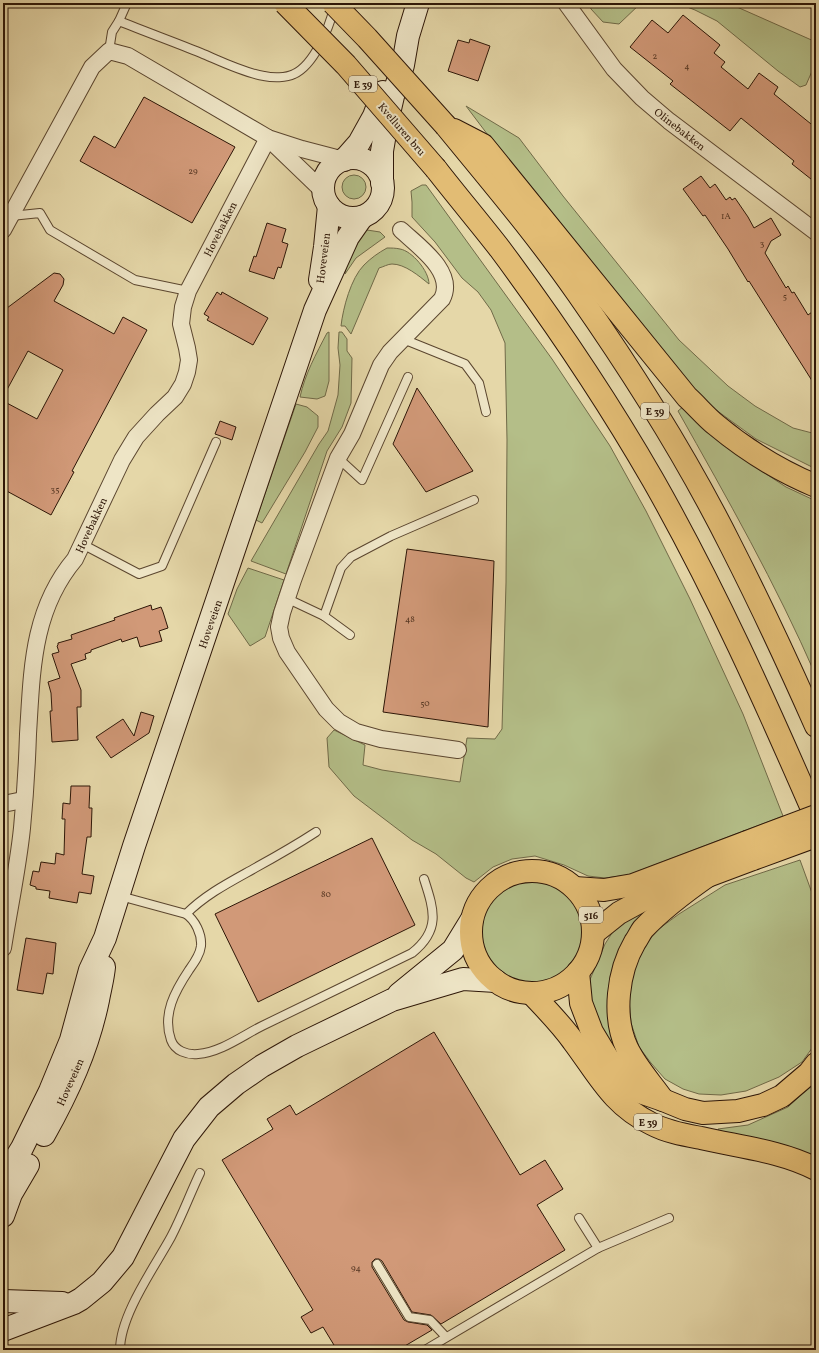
<svg xmlns="http://www.w3.org/2000/svg" width="819" height="1353" font-family="Vollkorn,serif">
  <style>
    .green { fill: #b4be88; stroke: #706a48 }
    .building { fill: #d19978; stroke: #2d1607 }
    .lines { fill: none; stroke-linecap: round; stroke-linejoin: round }
    .service-casing { stroke: #5b462f; stroke-width: 10 }
    .minor-casing { stroke: #5b462f; stroke-width: 18 }
    .secondary-casing { stroke: #2d1607; stroke-width: 24 }
    .primary-casing { stroke: #2d1607; stroke-width: 24 }
    .trunk-casing { stroke: #2d1607; stroke-width: 24 }
    .motorway-casing { stroke: #2d1607; stroke-width: 24 }
    .service { stroke: #eee5c6; stroke-width: 8 }
    .minor { stroke: #eee5c6; stroke-width: 16 }
    .secondary { stroke: #eee5c6; stroke-width: 22 }
    .primary { stroke: #e2bc74; stroke-width: 22 }
    .trunk { stroke: #e2bc74; stroke-width: 22 }
    .motorway { stroke: #e2bc74; stroke-width: 22 }
    .primary-bridge-casing { stroke: #2d1607; stroke-width: 24; stroke-linecap: butt }
    .motorway-bridge-casing { stroke: #2d1607; stroke-width: 24; stroke-linecap: butt }
    .primary-bridge { stroke: #e2bc74; stroke-width: 22 }
    .motorway-bridge { stroke: #e2bc74; stroke-width: 22 }
    .labels { text-anchor: middle; stroke-width: 4; stroke-linejoin: round; paint-order: stroke }
    .number-label { font-size: 9px; fill: #563723 }
    .shield { fill: #eee5c6; stroke: #675440; stroke-width: 1 }
    .shield-label { font-size: 10px; font-weight: bold; fill: #2d1607 }
    .street-label { font-size: 11px; fill: #2d1607; stroke: #eee5c6 }
  </style>
  <rect width="100%" height="100%" fill="#e5d7a8"/>
  <filter id="stains"><feTurbulence type="fractalNoise" baseFrequency=".005" numOctaves="4"/><feColorMatrix values="0 0 0 0 .2 0 0 0 0 .09 0 0 0 0 .02 0 0 0 .5 -.17"/></filter>
  <radialGradient id="worn" r=".72"><stop offset=".6" stop-color="#630" stop-opacity="0"/><stop offset="1" stop-color="#630" stop-opacity=".3"/></radialGradient>
  <g class="green">
    <path d="M 589,3 L 641,3 L 619,24 L 603,22 L 591,9 Z"/>
    <path d="M 677,3 L 728,3 L 816,42 L 816,62 L 806,85 L 800,87 L 778,71 L 717,21 L 695,10 Z"/>
    <path d="M 466,106 L 519,138 L 563,196 L 679,340 L 728,386 L 755,406 L 793,428 L 816,434 L 816,469 L 756,439 L 712,407 L 683,378 L 497,147 Z"/>
    <circle cx="354" cy="187" r="12"/>
    <path d="M 422,185 L 426,185 L 552,359 L 610,446 L 646,511 L 690,599 L 743,714 L 783,816 L 628,875 L 605,878 L 588,876 L 564,865 L 535,856 L 512,859 L 493,867 L 474,882 L 466,878 L 436,854 L 412,840 L 354,796 L 329,767 L 327,738 L 334,730 L 365,745 L 363,765 L 382,770 L 460,782 L 467,738 L 495,739 L 502,729 L 506,583 L 507,440 L 505,343 L 491,310 L 478,292 L 462,278 L 435,242 L 412,217 L 412,202 L 411,191 Z"/>
    <path d="M 367,230 L 380,232 L 385,237 L 356,258 L 345,274 L 348,256 L 359,235 Z"/>
    <path d="M 387,248 C 391,248 396,248 400,249 C 412,251 429,271 429,284 C 419,276 405,264 392,264 C 388,264 383,267 379,268 L 351,334 L 345,326 L 341,326 C 343,308 351,278 364,265 C 371,258 378,253 387,248 Z"/>
    <path d="M 329,332 L 329,381 L 325,396 L 317,399 L 300,397 C 305,374 316,354 327,333 Z"/>
    <path d="M 339,332 L 342,332 L 347,339 L 347,351 L 352,358 L 351,403 L 342,427 L 327,451 L 286,574 L 251,561 L 319,444 L 328,431 L 338,395 L 340,365 L 338,348 Z"/>
    <path d="M 296,404 L 307,407 L 318,416 L 318,427 L 305,452 L 262,523 L 256,520 Z"/>
    <path d="M 685,405 L 745,460 L 786,487 L 816,501 L 816,676 C 776,584 727,498 678,411 Z"/>
    <path d="M 248,568 L 284,580 L 265,637 L 250,646 L 228,614 L 237,589 Z"/>
    <path d="M 800,860 L 816,904 L 815,1044 L 802,1062 L 779,1077 L 746,1091 L 721,1095 L 699,1094 L 683,1089 L 665,1079 L 651,1063 L 639,1047 L 631,1023 L 629,998 L 631,977 L 637,959 L 646,943 L 660,928 L 679,914 L 725,885 Z"/>
    <circle cx="531" cy="931" r="52"/>
    <path d="M 655,900 L 634,928 L 622,1065 L 590,1010 L 589,982 L 605,944 L 619,922 Z"/>
    <path d="M 816,1081 L 816,1161 L 720,1134 L 718,1129 L 748,1125 L 788,1107 Z"/>
  </g>
  <g class="building">
    <path d="M 683,15 L 720,45 L 714,53 L 725,62 L 721,67 L 748,89 L 759,73 L 778,87 L 774,94 L 816,128 L 816,183 L 792,164 L 794,161 L 741,118 L 730,131 L 670,84 L 673,81 L 630,47 L 652,20 L 668,33 Z"/>
    <path d="M 470,39 L 490,46 L 478,81 L 448,71 L 458,40 L 469,43 Z"/>
    <path d="M 144,97 L 235,147 L 192,223 L 80,161 L 94,136 L 115,148 Z"/>
    <path d="M 701,176 L 710,188 L 715,184 L 726,200 L 730,197 L 732,200 L 735,198 L 748,217 L 754,228 L 771,218 L 781,235 L 771,241 L 765,253 L 786,288 L 788,286 L 792,293 L 794,292 L 808,315 L 816,309 L 816,387 L 749,281 L 748,282 L 728,249 L 705,215 L 703,216 L 683,189 Z"/>
    <path d="M 267,223 L 286,229 L 282,242 L 288,244 L 281,268 L 278,267 L 274,279 L 249,271 L 254,256 L 256,257 Z"/>
    <path d="M 54,273 L 60,274 L 64,279 L 63,285 L 54,301 L 114,334 L 123,317 L 147,330 L 72,471 L 74,472 L 51,515 L 3,489 L 3,401 L 37,419 L 63,370 L 28,351 L 3,397 L 3,311 Z"/>
    <path d="M 217,292 L 221,295 L 222,292 L 268,318 L 253,345 L 207,320 L 209,317 L 204,314 Z"/>
    <path d="M 417,388 L 473,471 L 426,492 L 393,444 Z"/>
    <path d="M 220,421 L 236,427 L 232,440 L 215,434 Z"/>
    <path d="M 407,549 L 494,561 L 488,727 L 383,712 Z"/>
    <path d="M 151,605 L 152,610 L 161,607 L 163,612 L 168,628 L 159,631 L 162,641 L 140,647 L 137,637 L 122,642 L 121,639 L 91,650 L 91,652 L 85,654 L 86,659 L 71,664 L 81,690 L 81,707 L 77,707 L 78,740 L 52,742 L 50,711 L 52,711 L 51,693 L 48,682 L 60,678 L 52,654 L 59,652 L 57,646 L 58,645 L 58,643 L 72,639 L 71,635 L 115,620 L 114,618 Z"/>
    <path d="M 141,712 L 154,716 L 149,733 L 111,758 L 96,737 L 123,719 L 134,736 Z"/>
    <path d="M 71,786 L 90,786 L 89,808 L 92,808 L 91,837 L 87,837 L 82,874 L 94,876 L 91,894 L 79,892 L 77,903 L 49,898 L 50,891 L 36,889 L 36,887 L 30,885 L 33,871 L 39,872 L 41,862 L 55,864 L 56,853 L 64,855 L 65,819 L 62,819 L 63,803 L 70,804 Z"/>
    <path d="M 372,838 L 415,925 L 258,1002 L 215,914 Z"/>
    <path d="M 26,938 L 56,943 L 53,974 L 47,973 L 43,994 L 17,990 Z"/>
    <path d="M 434,1032 L 520,1175 L 545,1160 L 563,1189 L 537,1205 L 565,1250 L 441,1324 L 431,1315 L 412,1312 L 382,1261 L 379,1259 L 375,1259 L 372,1262 L 372,1267 L 404,1320 L 408,1322 L 427,1325 L 432,1330 L 398,1350 L 337,1350 L 323,1327 L 311,1333 L 301,1317 L 313,1310 L 222,1160 L 273,1129 L 267,1119 L 290,1105 L 296,1115 Z"/>
  </g>
  <g class="lines">
    <defs>
      <g id="service">
        <path d="M 119,21 C 146,32 174,42 201,53 C 220,61 244,73 264,76 C 273,78 286,78 294,74 C 314,65 329,28 334,8"/>
        <path d="M 109,51 L 112,32 L 119,21 L 127,3"/>
        <path d="M 11,216 L 40,213 L 50,230 L 135,280 L 188,291"/>
        <path d="M 403,339 L 465,364 L 479,383 L 486,412"/>
        <path d="M 338,458 L 362,480 L 408,377"/>
        <path d="M 82,544 L 139,574 L 162,566 L 216,442"/>
        <path d="M 288,599 L 324,616 L 350,635"/>
        <path d="M 324,616 L 341,568 L 351,557 L 391,536 L 474,500"/>
        <path d="M 120,896 L 186,914 C 195,920 202,934 201,946 C 200,955 194,963 189,970 C 175,991 162,1014 171,1040 C 175,1051 187,1055 198,1054 C 221,1052 242,1036 262,1026 C 312,1002 362,977 412,953 C 441,930 434,910 424,879"/>
        <path d="M 186,914 C 206,894 230,882 255,868 C 275,857 296,845 316,832"/>
        <path d="M 579,1218 L 598,1248"/>
        <path d="M 377,1264 L 409,1317 L 430,1320 L 446,1337"/>
        <path d="M 120,1350 C 120,1315 154,1268 171,1237 C 182,1216 190,1194 200,1173"/>
        <path d="M 425,1350 L 598,1248 L 669,1218"/>
      </g>
      <g id="minor">
        <path d="M 566,3 L 614,69 L 642,98 L 669,121 L 816,232"/>
        <path d="M 270,140 L 323,191"/>
        <path d="M 3,230 L 92,67 L 109,51 L 128,56 L 268,138 L 302,149 L 344,160"/>
        <path d="M 401,230 C 418,246 456,272 442,299 L 390,352 L 381,365 L 352,434 L 338,458 L 293,580 L 282,613 L 279,627 L 281,638 L 287,652 L 326,709 L 339,722 L 356,732 L 381,739 L 458,750"/>
        <path d="M 3,804 L 23,800"/>
        <path d="M 3,948 C 9,909 18,868 22,828 C 25,797 27,765 28,734 C 32,670 32,610 75,559 L 122,460 L 136,437 L 157,414 L 175,397 L 183,384 L 187,372 L 189,360 L 187,348 L 181,324 L 183,307 L 188,291 L 268,138"/>
      </g>
      <g id="secondary">
        <circle cx="353" cy="188" r="30"/>
        <path d="M 344,160 L 359,143 L 374,116 L 383,92"/>
        <path d="M 382,183 L 382,151 L 387,122 L 393,96 L 403,65 L 408,36 L 418,3"/>
        <path d="M 320,280 L 325,247 L 329,206"/>
        <path d="M 399,994 L 453,950 L 472,919"/>
        <path d="M 44,1135 C 68,1092 88,1049 98,1000 C 100,989 103,978 104,967"/>
        <path d="M 3,1179 L 22,1148 L 50,1091 L 71,1040 L 90,970 L 105,938 L 134,846 L 315,310 L 348,237 L 362,217"/>
        <path d="M 3,1216 L 11,1194 L 28,1165"/>
        <path d="M 3,1301 L 62,1303"/>
        <path d="M 3,1330 L 74,1303 L 81,1299 L 102,1282 L 123,1257 L 184,1139 L 209,1107 L 236,1084 L 262,1066 L 297,1046 L 392,1000 L 463,979 L 496,981"/>
      </g>
      <g id="primary">
        <circle cx="532" cy="932" r="61"/>
        <path d="M 575,888 L 604,890 L 633,885 L 747,842"/>
        <path d="M 594,933 L 619,913 L 641,901 L 753,859"/>
      </g>
      <path id="trunk" d="M 531,993 C 546,1009 561,1024 573,1041 C 598,1074 612,1105 652,1124 C 667,1132 685,1135 701,1138 C 740,1147 781,1151 816,1169"/>
      <g id="motorway">
        <path d="M 446,126 C 491,181 537,235 578,294 C 634,374 687,458 731,546 C 761,605 789,665 816,726"/>
        <path d="M 454,130 L 483,145 L 687,397 C 697,406 706,417 716,425 C 746,450 780,471 816,486"/>
        <path d="M 436,169 C 457,196 479,222 500,249 C 555,323 607,400 653,480 C 715,589 766,703 816,818"/>
        <path d="M 578,972 L 581,1003 L 592,1032 L 607,1057 L 623,1078 L 640,1092 L 663,1100 L 685,1109 L 703,1113 L 738,1111 L 763,1105 L 782,1096 L 809,1073 L 816,1064"/>
        <path d="M 663,1100 C 651,1083 636,1067 627,1048 C 612,1016 618,971 635,942 C 638,938 640,933 643,929 C 663,908 686,891 709,875"/>
      </g>
    </defs>
    <use href="#service" class="service-casing"/>
    <use href="#minor" class="minor-casing"/>
    <use href="#secondary" class="secondary-casing"/>
    <use href="#primary" class="primary-casing"/>
    <use href="#trunk" class="trunk-casing"/>
    <use href="#motorway" class="motorway-casing"/>
    <use href="#service" class="service"/>
    <use href="#minor" class="minor"/>
    <use href="#secondary" class="secondary"/>
    <use href="#primary" class="primary"/>
    <use href="#trunk" class="trunk"/>
    <use href="#motorway" class="motorway"/>
    <defs>
      <g id="primary-bridge">
        <path d="M 747,842 L 816,816"/>
        <path d="M 753,859 L 816,836"/>
      </g>
      <g id="motorway-bridge">
        <path d="M 285,3 L 346,65 L 436,169"/>
        <path d="M 333,3 L 367,38 L 446,126"/>
      </g>
    </defs>
    <use href="#primary-bridge" class="primary-bridge-casing"/>
    <use href="#motorway-bridge" class="motorway-bridge-casing"/>
    <use href="#primary-bridge" class="primary-bridge"/>
    <use href="#motorway-bridge" class="motorway-bridge"/>
  </g>
  <g class="labels">
    <g class="number-label">
      <text x="655" y="59">2</text>
      <text x="687" y="69">4</text>
      <text x="193" y="174">29</text>
      <text x="726" y="219">1A</text>
      <text x="762" y="246">3</text>
      <text x="785" y="299">5</text>
      <text x="55" y="492">35</text>
      <text x="410" y="622">48</text>
      <text x="425" y="706">50</text>
      <text x="326" y="897">80</text>
      <text x="356" y="1271">94</text>
    </g>
    <g class="shield">
      <rect x="349" y="76" width="28" height="16" rx="3"/>
      <rect x="641" y="403" width="28" height="16" rx="3"/>
      <rect x="579" y="907" width="24" height="16" rx="3"/>
      <rect x="634" y="1114" width="28" height="16" rx="3"/>
    </g>
    <g class="shield-label">
      <text x="363" y="88">E 39</text>
      <text x="655" y="415">E 39</text>
      <text x="591" y="919">516</text>
      <text x="648" y="1126">E 39</text>
    </g>
    <g class="street-label">
      <text transform="translate(402 129) rotate(49)" y="4">Kvelluren bru</text>
      <text transform="translate(680 129) rotate(38)" y="4">Olinebakken</text>
      <text transform="translate(220 229) rotate(-63)" y="4">Hovebakken</text>
      <text transform="translate(323 258) rotate(-83)" y="4">Hoveveien</text>
      <text transform="translate(91 525) rotate(-65)" y="4">Hovebakken</text>
      <text transform="translate(210 624) rotate(-71)" y="4">Hoveveien</text>
      <text transform="translate(70 1082) rotate(-66)" y="4">Hoveveien</text>
    </g>
  </g>
  <rect width="819" height="1353" fill="none" stroke="#e5d7a8" stroke-width="16"/>
  <rect x="4" y="4" width="811" height="1345" fill="none" stroke="#2d1607" stroke-width="2"/>
  <rect x="8" y="8" width="803" height="1337" fill="none" stroke="#2d1607"/>
  <rect width="100%" height="100%" filter="url(#stains)"/>
  <rect width="100%" height="100%" fill="url(#worn)"/>
</svg>
